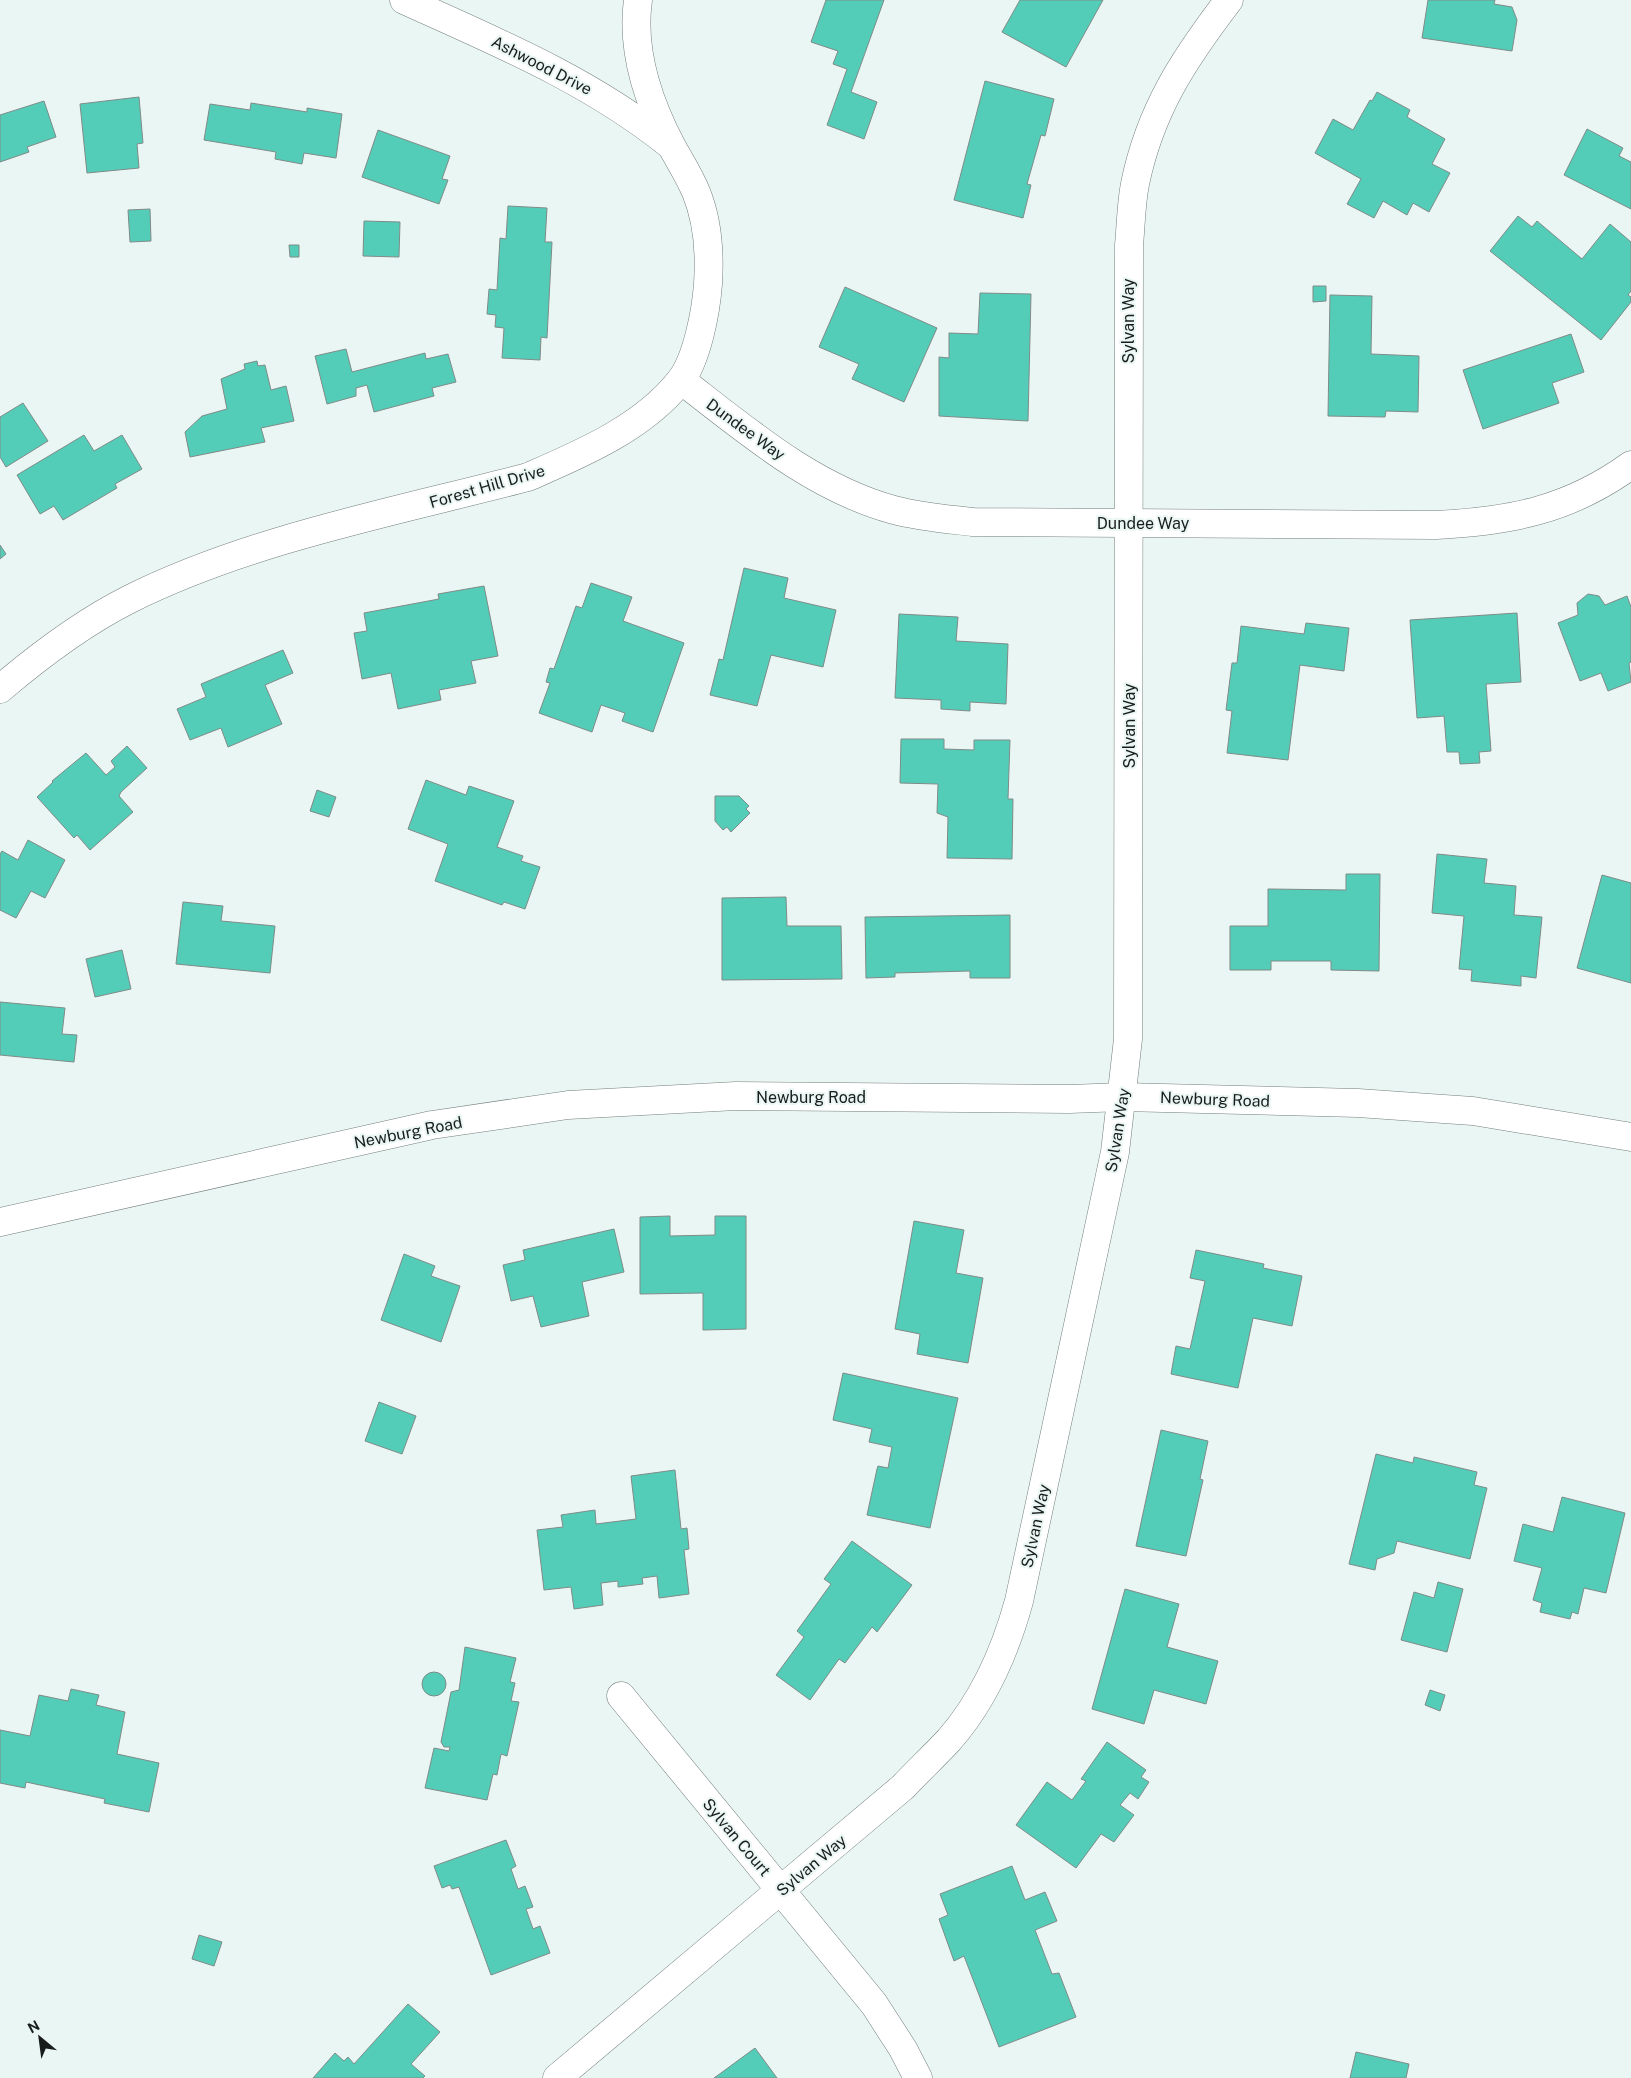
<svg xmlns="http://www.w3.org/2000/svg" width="1631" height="2078" font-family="'Public Sans',sans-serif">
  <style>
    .building { fill: #54cdb8; stroke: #7f8b88 }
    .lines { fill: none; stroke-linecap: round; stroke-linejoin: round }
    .street-casing { stroke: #747f7d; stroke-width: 29 }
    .secondary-casing { stroke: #747f7d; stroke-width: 29 }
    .street { stroke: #fff; stroke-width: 28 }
    .secondary { stroke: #fff; stroke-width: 28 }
    .labels { text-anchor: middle; stroke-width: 4; stroke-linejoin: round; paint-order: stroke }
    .street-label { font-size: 16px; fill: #181d1b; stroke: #e9f6f3 }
  </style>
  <rect width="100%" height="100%" fill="#e9f6f3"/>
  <g class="building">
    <path d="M 826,0 L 884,0 L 851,92 L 877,102 L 864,139 L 827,125 L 847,69 L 833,64 L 838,51 L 811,42 Z"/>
    <path d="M 1020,0 L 1103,0 L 1066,67 L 1002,32 Z"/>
    <path d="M 1428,0 L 1495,0 L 1494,4 L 1512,7 L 1517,20 L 1512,51 L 1422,38 Z"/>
    <path d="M 985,81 L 1054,99 L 1045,136 L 1041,135 L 1027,184 L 1031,185 L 1023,218 L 954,200 Z"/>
    <path d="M 1377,92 L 1410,110 L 1407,117 L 1445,139 L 1432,164 L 1450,173 L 1429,212 L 1413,203 L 1407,215 L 1383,201 L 1374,218 L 1347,204 L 1361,179 L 1315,153 L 1333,119 L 1353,130 L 1370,100 L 1372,101 Z"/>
    <path d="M 139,97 L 143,143 L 137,144 L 139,168 L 87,173 L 80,104 Z"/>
    <path d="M 44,101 L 56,137 L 27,147 L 29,152 L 0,162 L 0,115 Z"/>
    <path d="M 251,103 L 307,112 L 307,108 L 342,114 L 336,158 L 304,153 L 302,164 L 275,159 L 276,152 L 204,140 L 210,104 L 250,110 Z"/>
    <path d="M 1587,129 L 1623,148 L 1619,156 L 1631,162 L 1631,209 L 1564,175 Z"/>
    <path d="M 378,130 L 450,156 L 442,179 L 448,180 L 439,204 L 362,177 Z"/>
    <path d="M 508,206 L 547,208 L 545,242 L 552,242 L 547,338 L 541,337 L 540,360 L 502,358 L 504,328 L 495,327 L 496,315 L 487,314 L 489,289 L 497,290 L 500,238 L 506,239 Z"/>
    <path d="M 150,209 L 151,241 L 130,242 L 128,210 Z"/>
    <path d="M 1518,216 L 1532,227 L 1537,221 L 1582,259 L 1610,224 L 1631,242 L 1631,291 L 1628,295 L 1631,297 L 1631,302 L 1601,340 L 1490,251 Z"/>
    <path d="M 364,221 L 400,222 L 399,257 L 363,256 Z"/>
    <path d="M 289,245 L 299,245 L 299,257 L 290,257 Z"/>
    <path d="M 1313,286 L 1326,286 L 1326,301 L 1313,302 Z"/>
    <path d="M 845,287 L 937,328 L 904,402 L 852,379 L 859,364 L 819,347 Z"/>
    <path d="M 980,293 L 1031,294 L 1028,421 L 939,416 L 939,357 L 949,358 L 949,333 L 978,334 Z"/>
    <path d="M 1330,295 L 1372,296 L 1371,354 L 1419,356 L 1418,412 L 1386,411 L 1385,417 L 1328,416 Z"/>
    <path d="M 1571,334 L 1584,372 L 1552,383 L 1559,403 L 1483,429 L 1463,370 Z"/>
    <path d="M 346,349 L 352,372 L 425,353 L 426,359 L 448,354 L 456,382 L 432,388 L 434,396 L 374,412 L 367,385 L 356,388 L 356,396 L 327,404 L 315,356 Z"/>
    <path d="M 257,361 L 258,366 L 265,365 L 271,390 L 286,386 L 294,421 L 261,428 L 265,442 L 190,457 L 185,432 L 202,416 L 227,409 L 221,379 L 245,369 L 244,364 Z"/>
    <path d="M 23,403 L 48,441 L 6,467 L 0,457 L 0,417 Z"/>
    <path d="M 84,435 L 94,451 L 122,435 L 142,469 L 115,484 L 117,488 L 63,520 L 54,506 L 40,514 L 17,475 Z"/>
    <path d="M 0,545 L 6,554 L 0,559 Z"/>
    <path d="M 744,568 L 788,578 L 784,598 L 836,610 L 823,667 L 771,655 L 757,706 L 710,695 L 719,659 L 723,660 Z"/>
    <path d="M 591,583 L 632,597 L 623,621 L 684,643 L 653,732 L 622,721 L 625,713 L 601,705 L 592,732 L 539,713 L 550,683 L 546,682 L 550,668 L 554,669 L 576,606 L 582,608 Z"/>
    <path d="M 484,586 L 498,656 L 471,661 L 476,683 L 439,690 L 441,700 L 398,709 L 391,673 L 362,679 L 354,633 L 367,631 L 364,613 L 439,599 L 438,594 Z"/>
    <path d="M 1588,594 L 1599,596 L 1605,605 L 1627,596 L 1631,607 L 1631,662 L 1629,663 L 1631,682 L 1608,691 L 1601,673 L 1580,681 L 1558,623 L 1578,615 L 1577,603 Z"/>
    <path d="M 1517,613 L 1521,682 L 1486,684 L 1491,751 L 1479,752 L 1480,763 L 1460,764 L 1459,752 L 1447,752 L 1444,716 L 1417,718 L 1410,620 Z"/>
    <path d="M 899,614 L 958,617 L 956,641 L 1008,644 L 1006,704 L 970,702 L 970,711 L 941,709 L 941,700 L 895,698 Z"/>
    <path d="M 1306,623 L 1349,628 L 1344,671 L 1300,665 L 1288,760 L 1227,753 L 1232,711 L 1226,710 L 1232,663 L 1237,663 L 1241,626 L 1304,634 Z"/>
    <path d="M 283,650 L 293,673 L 265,685 L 282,724 L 228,747 L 221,728 L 190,740 L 177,709 L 206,697 L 201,684 Z"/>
    <path d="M 901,739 L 944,739 L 944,749 L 974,750 L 974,740 L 1010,740 L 1008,799 L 1013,799 L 1012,859 L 947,858 L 948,817 L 937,813 L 938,784 L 900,783 Z"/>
    <path d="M 127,746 L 147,768 L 121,792 L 119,796 L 133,812 L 90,850 L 77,835 L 74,838 L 37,797 L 53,782 L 52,781 L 86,753 L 106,775 L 115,767 L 111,761 Z"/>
    <path d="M 426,780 L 466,795 L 469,786 L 514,801 L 497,847 L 523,856 L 521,861 L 540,867 L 525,909 L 504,902 L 502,905 L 435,881 L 448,844 L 408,829 Z"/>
    <path d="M 317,790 L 336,797 L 329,817 L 310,811 Z"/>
    <path d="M 715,796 L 739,796 L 749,806 L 746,809 L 750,813 L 731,832 L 727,827 L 723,830 L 715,821 Z"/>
    <path d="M 28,840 L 65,860 L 45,898 L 31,891 L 16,918 L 0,910 L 0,854 L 2,851 L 18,860 Z"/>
    <path d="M 1437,854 L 1487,859 L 1484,883 L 1516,886 L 1514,915 L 1542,917 L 1536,978 L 1521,976 L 1521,986 L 1471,981 L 1472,970 L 1459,969 L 1464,916 L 1432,913 Z"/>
    <path d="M 1346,874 L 1380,874 L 1379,971 L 1331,970 L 1331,961 L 1271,961 L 1271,970 L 1230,970 L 1230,926 L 1268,926 L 1268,889 L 1346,890 Z"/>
    <path d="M 1602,875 L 1631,883 L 1631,983 L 1577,968 Z"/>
    <path d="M 786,897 L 787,926 L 841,926 L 842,979 L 722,980 L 722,898 Z"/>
    <path d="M 183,902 L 223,906 L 221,921 L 275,926 L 270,973 L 176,964 Z"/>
    <path d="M 1010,915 L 1010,978 L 970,978 L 970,971 L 895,973 L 895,977 L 866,978 L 865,917 Z"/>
    <path d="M 122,950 L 131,989 L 95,997 L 86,959 Z"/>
    <path d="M 0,1002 L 65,1008 L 62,1034 L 77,1035 L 74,1062 L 0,1055 Z"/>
    <path d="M 670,1216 L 670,1236 L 715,1235 L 715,1216 L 746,1216 L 746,1329 L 703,1330 L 703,1293 L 640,1294 L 640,1217 Z"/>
    <path d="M 914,1221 L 964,1230 L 956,1273 L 983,1278 L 968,1363 L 917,1354 L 920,1334 L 895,1329 Z"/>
    <path d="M 614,1229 L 624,1272 L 582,1282 L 589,1316 L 541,1327 L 533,1296 L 511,1301 L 503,1265 L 525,1260 L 523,1250 Z"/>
    <path d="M 1196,1250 L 1264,1264 L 1263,1268 L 1302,1276 L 1292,1326 L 1253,1318 L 1238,1388 L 1171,1374 L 1176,1346 L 1190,1349 L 1205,1281 L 1190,1278 Z"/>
    <path d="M 404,1254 L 435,1266 L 431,1276 L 460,1286 L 441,1342 L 381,1320 Z"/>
    <path d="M 843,1373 L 958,1398 L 930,1528 L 867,1515 L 877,1469 L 878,1466 L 888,1468 L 892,1447 L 869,1442 L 872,1429 L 833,1420 Z"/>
    <path d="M 379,1402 L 416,1416 L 402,1454 L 365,1441 Z"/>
    <path d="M 1161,1430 L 1208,1441 L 1200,1479 L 1203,1480 L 1186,1556 L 1136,1546 Z"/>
    <path d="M 1376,1454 L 1413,1463 L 1414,1457 L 1477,1472 L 1474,1485 L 1487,1488 L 1470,1559 L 1397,1541 L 1394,1553 L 1377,1559 L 1375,1570 L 1349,1564 Z"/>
    <path d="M 675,1470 L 681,1529 L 687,1528 L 689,1549 L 684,1550 L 689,1594 L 659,1598 L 657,1576 L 642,1578 L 643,1584 L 618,1587 L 618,1581 L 601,1583 L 603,1605 L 574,1609 L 571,1587 L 544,1590 L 537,1530 L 563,1527 L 561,1515 L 595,1510 L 596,1524 L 636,1519 L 631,1476 Z"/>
    <path d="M 1562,1497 L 1625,1513 L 1606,1593 L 1584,1588 L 1578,1614 L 1572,1612 L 1570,1619 L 1540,1612 L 1542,1603 L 1533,1600 L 1542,1568 L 1514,1561 L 1523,1524 L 1553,1532 Z"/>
    <path d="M 852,1541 L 912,1585 L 877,1632 L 872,1627 L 845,1663 L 839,1659 L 810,1700 L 776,1675 L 804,1637 L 797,1631 L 831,1584 L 824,1579 Z"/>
    <path d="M 1438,1582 L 1463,1589 L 1447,1652 L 1401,1640 L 1414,1592 L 1434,1598 Z"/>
    <path d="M 1125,1589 L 1179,1604 L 1167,1647 L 1218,1661 L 1206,1704 L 1154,1690 L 1144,1724 L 1092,1709 Z"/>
    <path d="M 465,1647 L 516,1658 L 510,1682 L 515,1683 L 511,1701 L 519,1702 L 507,1756 L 501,1754 L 497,1775 L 493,1774 L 487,1800 L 425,1788 L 434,1748 L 449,1751 L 450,1747 L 444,1747 L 441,1742 L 451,1692 L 459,1690 Z"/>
    <circle cx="434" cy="1684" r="12"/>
    <path d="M 71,1689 L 99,1695 L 96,1705 L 125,1712 L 117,1754 L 159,1763 L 149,1812 L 104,1803 L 105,1799 L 26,1782 L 25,1788 L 0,1783 L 0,1730 L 30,1736 L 39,1695 L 68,1701 Z"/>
    <path d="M 1430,1690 L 1445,1695 L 1440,1711 L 1425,1705 Z"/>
    <path d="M 1107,1742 L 1146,1770 L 1141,1777 L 1149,1782 L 1138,1799 L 1130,1793 L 1120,1805 L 1134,1815 L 1114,1842 L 1101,1834 L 1076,1868 L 1016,1825 L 1047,1782 L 1072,1800 L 1086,1781 L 1081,1779 Z"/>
    <path d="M 506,1840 L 516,1866 L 511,1869 L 518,1889 L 525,1886 L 533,1907 L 526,1909 L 533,1929 L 540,1926 L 550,1953 L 491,1975 L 459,1887 L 452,1889 L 450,1885 L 442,1888 L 434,1866 Z"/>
    <path d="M 1012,1866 L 1025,1900 L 1045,1892 L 1057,1921 L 1035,1930 L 1052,1974 L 1059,1973 L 1076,2017 L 999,2047 L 964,1956 L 954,1961 L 939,1919 L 948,1915 L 940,1894 Z"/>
    <path d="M 199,1935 L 222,1942 L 214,1966 L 192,1959 Z"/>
    <path d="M 408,2004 L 440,2032 L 411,2064 L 425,2076 L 423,2078 L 313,2078 L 335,2053 L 344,2061 L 348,2057 L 354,2064 Z"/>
    <path d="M 755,2048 L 777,2078 L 714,2078 L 721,2073 Z"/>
    <path d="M 1356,2052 L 1409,2064 L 1406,2078 L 1350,2078 Z"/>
  </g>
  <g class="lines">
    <defs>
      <g id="street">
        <path d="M 404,0 C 497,42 589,80 669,144"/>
        <path d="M 681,380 C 747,431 813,488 894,510 C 920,517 947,519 973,522 L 1436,525 C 1511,521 1569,510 1631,465"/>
        <path d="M 0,689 C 40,655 82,623 130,599 C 250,539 398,511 528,477 C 581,454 643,428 680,381 C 697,360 706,311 708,284 C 710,253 708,221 696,192 C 689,175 679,160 671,145 C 648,101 631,50 638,0"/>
        <path d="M 621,1696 L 874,2004 L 903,2049 L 918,2078"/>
        <path d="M 557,2078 L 903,1787 C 918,1771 934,1756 949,1740 C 984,1700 1005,1652 1019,1601 L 1115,1152 L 1128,1039 L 1129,245 C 1131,225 1131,204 1135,184 C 1150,110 1184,59 1229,0"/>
      </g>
      <path id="secondary" d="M 0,1222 L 432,1125 L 568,1105 L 736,1096 L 1069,1099 L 1123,1097 L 1358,1103 L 1429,1108 L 1473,1111 L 1631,1137"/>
    </defs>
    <use href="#street" class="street-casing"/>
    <use href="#secondary" class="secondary-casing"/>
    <use href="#street" class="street"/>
    <use href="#secondary" class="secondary"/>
  </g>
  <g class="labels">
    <g class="street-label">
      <text transform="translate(542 65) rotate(27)" y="6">Ashwood Drive</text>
      <text transform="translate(1128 321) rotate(-90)" y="6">Sylvan Way</text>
      <text transform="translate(746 429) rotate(36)" y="6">Dundee Way</text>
      <text transform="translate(487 486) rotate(-16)" y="6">Forest Hill Drive</text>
      <text x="1143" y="529">Dundee Way</text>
      <text transform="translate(1129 726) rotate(-90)" y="6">Sylvan Way</text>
      <text x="811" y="1103">Newburg Road</text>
      <text transform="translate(1215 1099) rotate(2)" y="6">Newburg Road</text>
      <text transform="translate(1117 1130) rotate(-81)" y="6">Sylvan Way</text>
      <text transform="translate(408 1132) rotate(-11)" y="6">Newburg Road</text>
      <text transform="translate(1035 1526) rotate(-78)" y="6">Sylvan Way</text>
      <text transform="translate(737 1837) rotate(50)" y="6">Sylvan Court</text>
      <text transform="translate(811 1865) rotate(-40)" y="6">Sylvan Way</text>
    </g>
  </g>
  <g transform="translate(40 2038) rotate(331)" stroke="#e9f6f3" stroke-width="4" paint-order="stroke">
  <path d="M0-4L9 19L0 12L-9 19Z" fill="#181d1b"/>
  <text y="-8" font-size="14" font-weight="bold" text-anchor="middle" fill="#181d1b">N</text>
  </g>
</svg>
